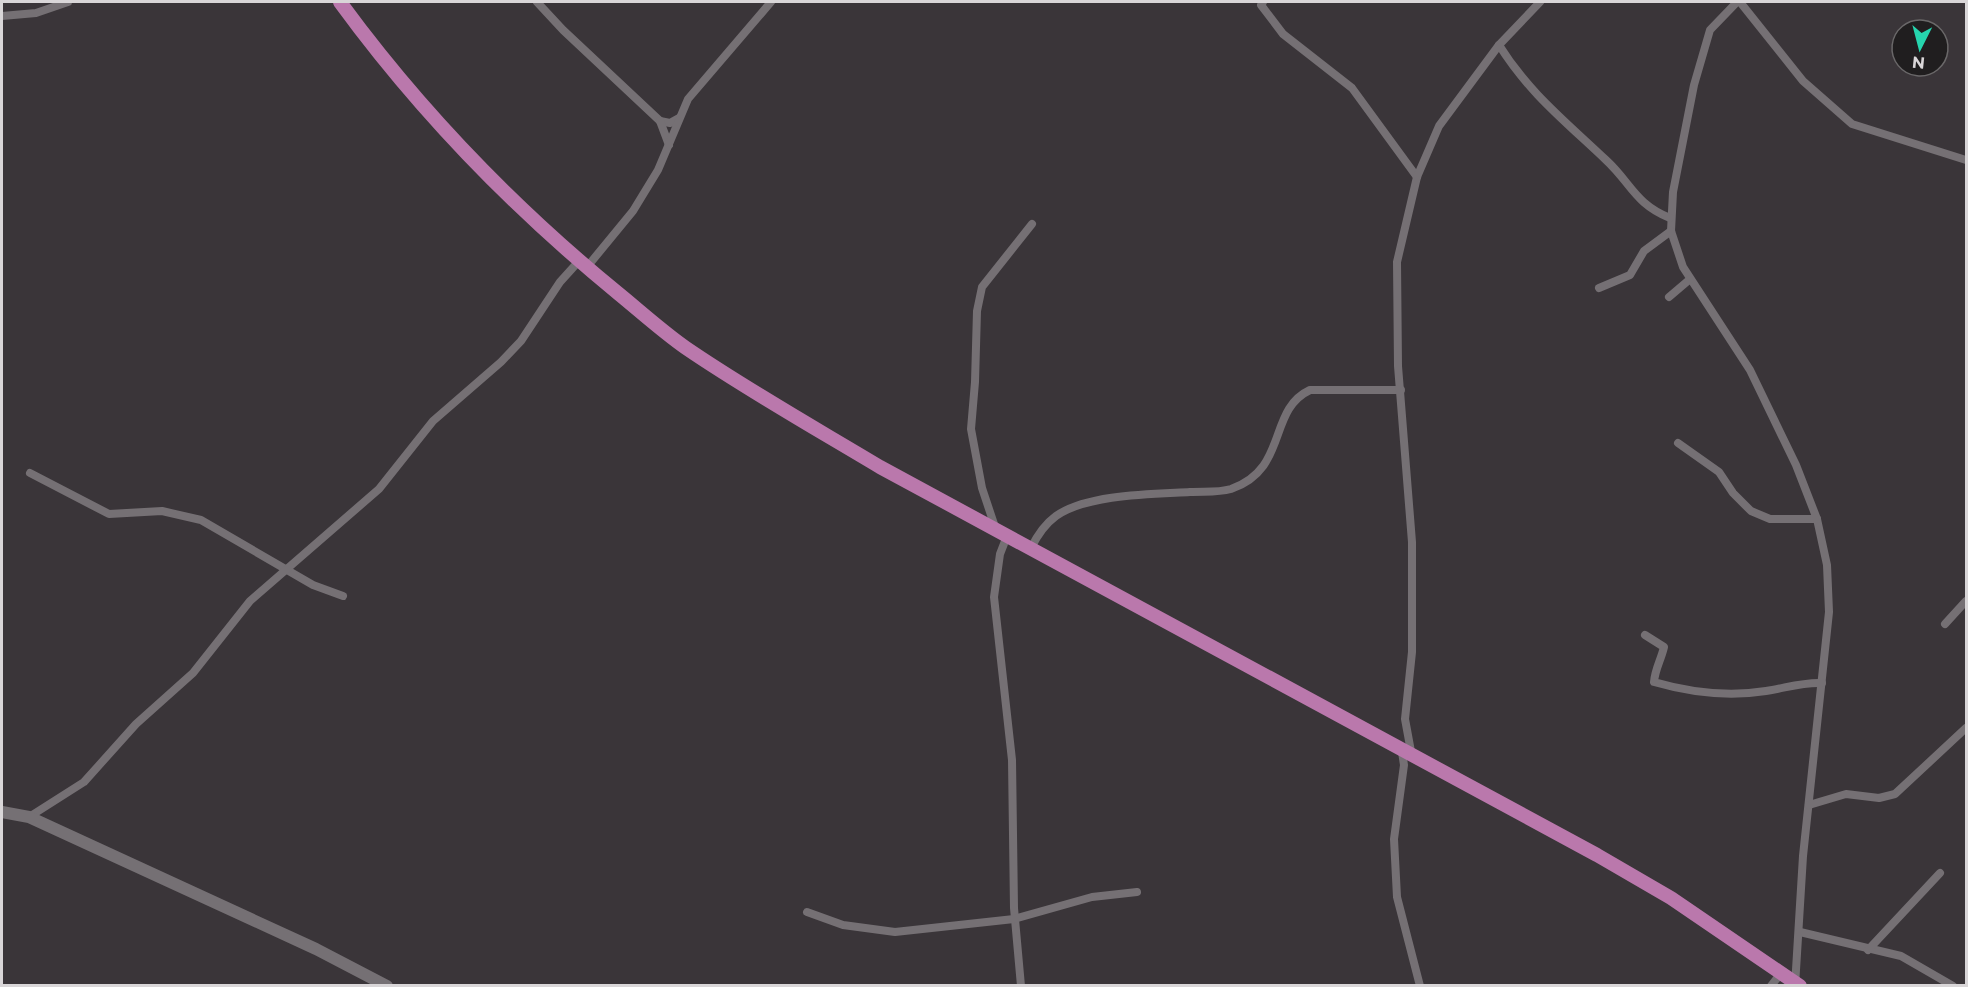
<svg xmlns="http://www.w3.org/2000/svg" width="1968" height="987" font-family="Montserrat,sans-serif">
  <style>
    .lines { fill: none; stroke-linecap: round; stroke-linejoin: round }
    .street { stroke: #757074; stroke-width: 8 }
    .secondary { stroke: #757074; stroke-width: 12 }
    .primary { stroke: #ba78ac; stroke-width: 14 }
  </style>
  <rect width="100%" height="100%" fill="#3a3539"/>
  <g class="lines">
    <g class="street">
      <path d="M 537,2 L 563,30 L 660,121 L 670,123 L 679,118"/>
      <path d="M 1263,2 L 1261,5 L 1283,34 L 1352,88 L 1417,177"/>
      <path d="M 1737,2 L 1710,30 L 1694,85 L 1673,192 L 1671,231 L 1683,267 L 1750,370 L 1796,465 L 1817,519 L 1827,565 L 1829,612 L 1803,856 L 1795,986"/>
      <path d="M 1740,2 L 1803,81 L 1852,124 L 1966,160"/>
      <path d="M 2,16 L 36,13 L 68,2"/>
      <path d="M 1499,45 C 1529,93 1565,121 1606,160 C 1631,183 1635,204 1670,218"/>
      <path d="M 660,121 L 669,145"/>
      <path d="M 587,267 L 633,211 L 658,170 L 688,99 L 771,2"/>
      <path d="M 1599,288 L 1630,275 L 1644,251 L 1671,231"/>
      <path d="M 1669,297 L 1689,280"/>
      <path d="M 1678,443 L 1719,472 L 1733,493 L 1751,511 L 1770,519 L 1817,519"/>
      <path d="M 30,473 L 109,514 L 162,511 L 201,520 L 313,585 L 343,596"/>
      <path d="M 996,530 L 982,488 L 971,429 L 975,382 L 977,311 L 982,287 L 1032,224"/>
      <path d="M 1007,536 L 1000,554 L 994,597 L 1012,760 L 1014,908 L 1021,986"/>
      <path d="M 1031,548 C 1037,536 1045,524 1056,516 C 1087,494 1153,494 1190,492 C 1204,491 1217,493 1231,489 C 1289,469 1267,410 1310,390 L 1401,390"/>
      <path d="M 1945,624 L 1966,601"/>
      <path d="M 1645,635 L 1664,647 C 1661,660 1655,669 1654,682 C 1692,693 1728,697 1766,691 C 1786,688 1802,682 1822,683"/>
      <path d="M 1402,752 L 1404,765 L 1394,839 L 1397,897 L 1420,986"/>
      <path d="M 1412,757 L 1405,719 L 1412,652 L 1412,542 L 1398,366 L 1397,262 L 1417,177 L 1439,126 L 1499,45 L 1540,2"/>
      <path d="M 1809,805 L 1846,794 L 1879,798 L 1895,794 L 1966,728"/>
      <path d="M 29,817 L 84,782 L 136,724 L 193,673 L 250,601 L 379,489 L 433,421 L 501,362 L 521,341 L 560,282 L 579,261"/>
      <path d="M 807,912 L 843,925 L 895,932 L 1014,919 L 1092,897 L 1137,892"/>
      <path d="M 1800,932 L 1901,956 L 1953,986"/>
      <path d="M 1868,950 L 1940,873"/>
      <path d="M 1771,986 L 1781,973"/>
    </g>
    <path class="secondary" d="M 2,812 L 29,817 L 316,949 L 387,986"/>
    <path class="primary" d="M 340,2 C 419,110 515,209 619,294 C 641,312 663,332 686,348 C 749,391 815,428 880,467 L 1597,855 L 1671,898 L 1800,986"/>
  </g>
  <rect width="1968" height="987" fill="none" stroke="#d9d6d8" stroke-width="6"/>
  <g transform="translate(1920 48) rotate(186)"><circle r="28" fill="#201e1f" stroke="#6a6869" stroke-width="1.5"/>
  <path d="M0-4.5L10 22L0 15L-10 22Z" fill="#26d5ae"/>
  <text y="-9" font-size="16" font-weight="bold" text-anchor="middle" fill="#d9d6d8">N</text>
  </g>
</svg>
